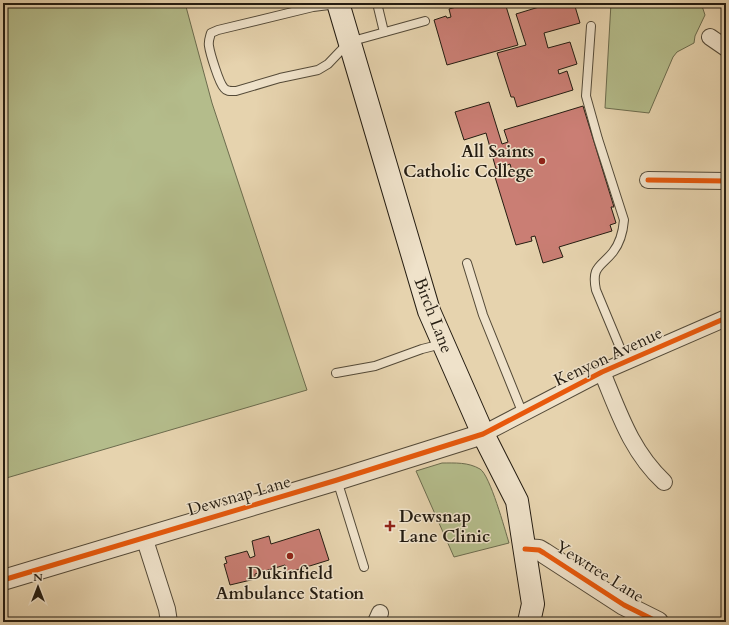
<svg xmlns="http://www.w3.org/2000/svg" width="729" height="625" font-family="Cardo,serif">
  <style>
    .green { fill: #b4bc8b; stroke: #6c6c4e }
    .building { fill: #ca7e74; stroke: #241c11 }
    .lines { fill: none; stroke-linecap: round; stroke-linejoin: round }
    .service-casing { stroke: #544a38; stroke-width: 10 }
    .minor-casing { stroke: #544a38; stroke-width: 18 }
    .tertiary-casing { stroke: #544a38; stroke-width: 22 }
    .secondary-casing { stroke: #241c11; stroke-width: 24 }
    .service { stroke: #efe2ca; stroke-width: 8 }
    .minor { stroke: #efe2ca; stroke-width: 16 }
    .tertiary { stroke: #efe2ca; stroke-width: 20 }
    .secondary { stroke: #efe2ca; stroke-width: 22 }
    .cycleway-casing { stroke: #efe2ca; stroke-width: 8 }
    .cycleway { stroke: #e8590c; stroke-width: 5 }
    .poi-dot { fill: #8f2418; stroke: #efe2ca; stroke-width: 1.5 }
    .labels { text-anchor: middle; stroke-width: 3; stroke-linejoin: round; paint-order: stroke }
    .poi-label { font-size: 17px; font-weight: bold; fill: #241c11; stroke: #efe2ca; text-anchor: end }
    .street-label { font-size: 17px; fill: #241c11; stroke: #efe2ca }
  </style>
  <rect width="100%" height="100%" fill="#e6d3ae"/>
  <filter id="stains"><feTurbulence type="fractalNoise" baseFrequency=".005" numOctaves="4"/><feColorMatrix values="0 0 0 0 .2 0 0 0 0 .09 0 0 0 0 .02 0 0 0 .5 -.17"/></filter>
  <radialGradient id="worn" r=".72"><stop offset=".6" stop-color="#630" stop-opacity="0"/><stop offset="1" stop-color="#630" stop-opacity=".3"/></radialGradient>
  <g class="green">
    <path d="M 3,3 L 185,3 L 212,103 L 307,390 L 3,479 Z"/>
    <path d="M 611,3 L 701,3 L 705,15 L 695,36 L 694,43 L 677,52 L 673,57 L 649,113 L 605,108 Z"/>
    <path d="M 442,463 C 455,463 468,462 480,469 C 490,475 505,530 509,543 L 454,557 L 416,471 Z"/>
  </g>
  <g class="building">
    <path d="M 471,3 L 486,3 L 487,6 L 492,4 L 491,3 L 505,3 L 518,45 L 447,65 L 434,20 L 446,16 L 447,18 L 451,17 L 449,9 Z"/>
    <path d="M 552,3 L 574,3 L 580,23 L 544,33 L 548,48 L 570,42 L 577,64 L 558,70 L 559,74 L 567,71 L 573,90 L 517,107 L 514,97 L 511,97 L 497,53 L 526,45 L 516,14 Z"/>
    <path d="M 489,102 L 502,144 L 508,142 L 504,130 L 583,106 L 614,207 L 611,207 L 616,223 L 610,225 L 612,231 L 559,247 L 563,257 L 543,263 L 535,236 L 531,237 L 532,241 L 516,245 L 495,177 L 512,171 L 510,164 L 496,169 L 486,133 L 464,140 L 455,112 Z"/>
    <path d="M 319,529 L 329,560 L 287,573 L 285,565 L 255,574 L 255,579 L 230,585 L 224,564 L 227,563 L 225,557 L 247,551 L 250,558 L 255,556 L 252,541 L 269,536 L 271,544 Z"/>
  </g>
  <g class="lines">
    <defs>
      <g id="service">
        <path d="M 377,3 L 384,32"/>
        <path d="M 337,4 L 313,7 L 218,30 L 211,33 C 210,37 208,41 209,46 C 210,53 219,83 224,88 C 227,92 231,91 236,91 L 280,78 L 318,70 L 328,64 L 349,42 L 425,21"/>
        <path d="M 591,26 L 586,96 L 598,139 L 624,220 C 623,232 620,243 613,252 C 601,267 591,266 596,290 L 626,362"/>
        <path d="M 467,263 L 483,315 L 523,414"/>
        <path d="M 336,373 L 375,366 L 422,349 L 442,344"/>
        <path d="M 337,480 L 364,567"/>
      </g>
      <g id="minor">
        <path d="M 710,37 L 726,48"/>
        <path d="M 648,180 L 726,181"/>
        <path d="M 602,372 C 619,413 631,451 664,482"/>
        <path d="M 483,434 L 602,372 L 726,318"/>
        <path d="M 144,537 L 167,609 L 169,622"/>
        <path d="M 376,622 L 380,613"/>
      </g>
      <g id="tertiary">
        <path d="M 525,549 L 539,550 L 544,553 L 624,605 L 658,622"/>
        <path d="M 3,580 L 337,480 L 483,434"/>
      </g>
      <path id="secondary" d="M 338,3 L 429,311 L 483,434 L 517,501 L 533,604 L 529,622"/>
    </defs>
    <use href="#service" class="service-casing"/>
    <use href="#minor" class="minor-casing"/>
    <use href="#tertiary" class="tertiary-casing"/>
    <use href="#secondary" class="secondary-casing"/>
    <use href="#service" class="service"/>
    <use href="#minor" class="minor"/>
    <use href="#tertiary" class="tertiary"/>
    <use href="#secondary" class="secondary"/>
    <defs>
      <g id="cycleway">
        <path d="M 648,180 L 726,181"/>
        <path d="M 525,549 L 539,550 L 544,553 L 624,605 L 658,622"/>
        <path d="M 3,580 L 337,480 L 483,434 L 602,372 L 726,318"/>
      </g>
    </defs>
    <use href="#cycleway" class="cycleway-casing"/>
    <use href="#cycleway" class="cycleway"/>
  </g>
  <g class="poi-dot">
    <circle cx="542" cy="161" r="4"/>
    <path d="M388 520h4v4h4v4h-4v4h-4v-4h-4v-4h4z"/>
    <circle cx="290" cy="556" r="4"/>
  </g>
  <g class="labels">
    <g class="poi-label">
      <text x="534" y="157">All Saints<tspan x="534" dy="20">Catholic College</tspan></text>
      <text x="399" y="522" text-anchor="start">Dewsnap<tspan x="399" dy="20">Lane Clinic</tspan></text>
      <text x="290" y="579" text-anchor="middle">Dukinfield<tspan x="290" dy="20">Ambulance Station</tspan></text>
    </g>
    <g class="street-label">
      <text transform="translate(434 315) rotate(69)" y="6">Birch Lane</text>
      <text transform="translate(608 356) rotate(-25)" y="6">Kenyon Avenue</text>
      <text transform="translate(239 495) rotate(-16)" y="6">Dewsnap Lane</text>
      <text transform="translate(600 571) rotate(32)" y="6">Yewtree Lane</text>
    </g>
  </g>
  <rect width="729" height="625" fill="none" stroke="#e6d3ae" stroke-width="16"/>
  <rect x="4" y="4" width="721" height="617" fill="none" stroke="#241c11" stroke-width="2"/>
  <rect x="8" y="8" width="713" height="609" fill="none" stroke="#241c11"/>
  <g transform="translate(38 587)" stroke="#efe2ca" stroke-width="3" paint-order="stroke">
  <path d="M0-3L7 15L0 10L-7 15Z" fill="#241c11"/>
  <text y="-6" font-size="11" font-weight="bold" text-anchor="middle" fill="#241c11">N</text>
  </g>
  <rect width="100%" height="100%" filter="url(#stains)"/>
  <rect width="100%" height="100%" fill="url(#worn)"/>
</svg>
